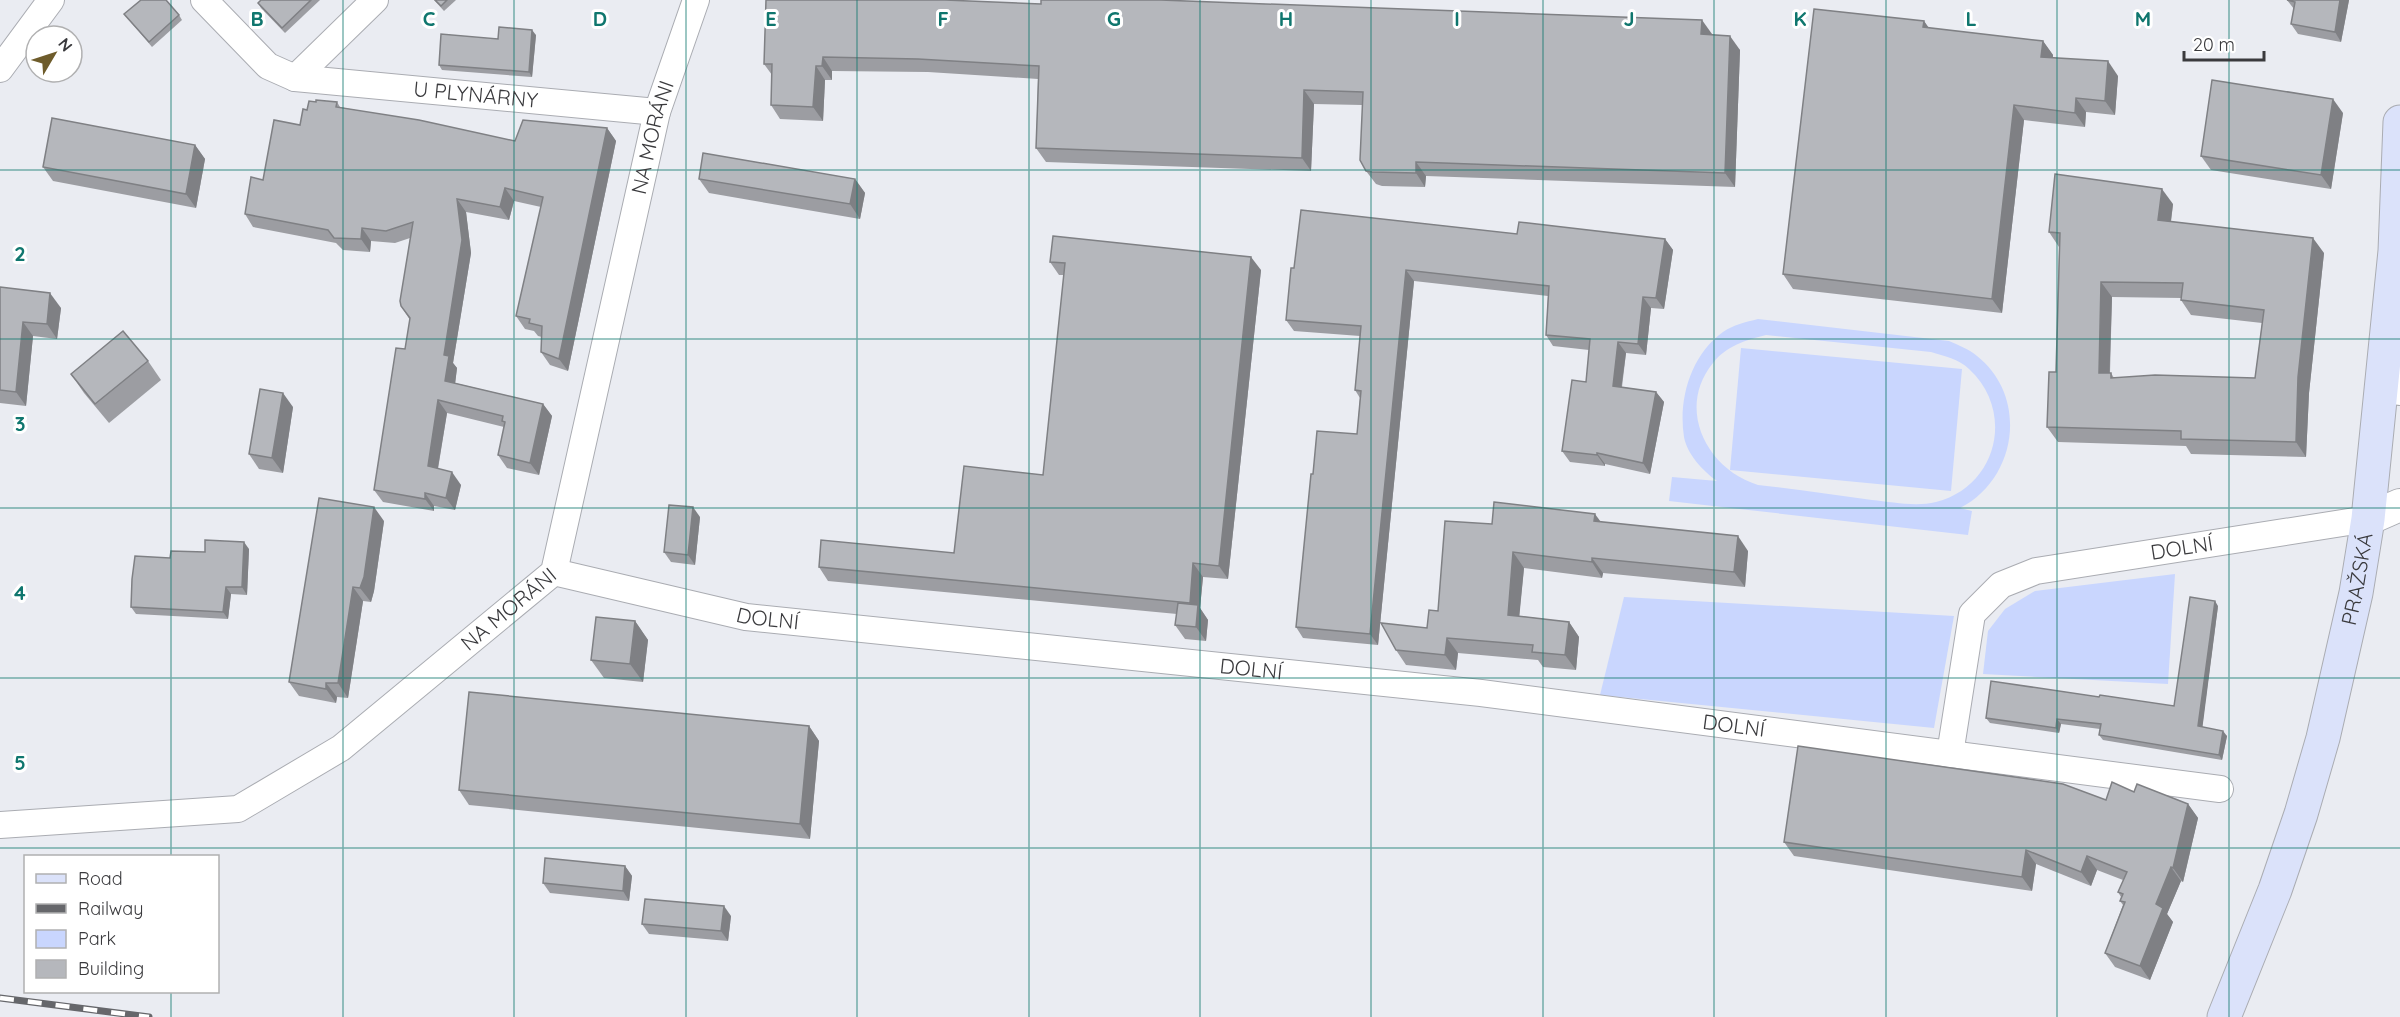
<svg xmlns="http://www.w3.org/2000/svg" width="2400" height="1017" font-family="Quicksand,sans-serif">
  <style>
    .green { fill: #c9d6fe; fill-rule: evenodd }
    .lines { fill: none; stroke-linecap: round; stroke-linejoin: round }
    .minor-casing { stroke: #aaacb2; stroke-width: 28 }
    .tertiary-casing { stroke: #aaacb2; stroke-width: 34 }
    .secondary-casing { stroke: #aaacb2; stroke-width: 35 }
    .minor { stroke: #fff; stroke-width: 26 }
    .tertiary { stroke: #fff; stroke-width: 32 }
    .secondary { stroke: #dbe2fa; stroke-width: 33 }
    .rail-casing { stroke: #66676b; stroke-width: 7 }
    .rail { stroke: #fff; stroke-width: 4.5; stroke-dasharray: 14; stroke-linecap: butt }
    .wall { fill: #9c9da2; fill-rule: evenodd }
    .shaded-wall { fill: #7f8084 }
    .building { fill: #b5b7bc; stroke: #7f8084; stroke-width: 1.5; fill-rule: evenodd }
    .grid { fill: none; stroke: #0f766e; stroke-width: 1.5; stroke-opacity: 0.55 }
    .labels { text-anchor: middle; stroke-width: 6; stroke-linejoin: round; paint-order: stroke }
    .street-label { font-size: 21px; fill: #3a3a3d; stroke: #fff }
    .grid-label { font-size: 20px; text-anchor: middle; font-weight: bold; fill: #0f766e; stroke: #fff; stroke-width: 6; stroke-linejoin: round; paint-order: stroke }
  </style>
  <rect width="100%" height="100%" fill="#eaecf2"/>
  <g class="green">
    <path d="M 1758,319 L 1949,341 C 1958,345 1969,349 1977,356 C 2029,397 2017,479 1960,508 L 1972,511 L 1968,535 L 1669,501 L 1672,477 L 1717,481 C 1703,471 1687,454 1684,437 C 1678,399 1691,355 1723,332 C 1733,325 1746,322 1758,319 ZM 1766,335 L 1931,352 C 1944,356 1959,359 1969,369 C 2015,411 1998,486 1936,502 C 1916,507 1892,502 1872,500 C 1834,495 1796,489 1758,485 C 1706,469 1676,408 1713,363 C 1726,346 1746,340 1766,335 Z"/>
    <path d="M 1741,348 L 1962,369 L 1951,491 L 1730,470 Z"/>
    <path d="M 2175,574 L 2168,684 L 1983,674 L 1988,631 L 2005,609 L 2035,591 Z"/>
    <path d="M 1624,597 L 1954,616 L 1934,728 L 1600,695 Z"/>
  </g>
  <g class="lines">
    <defs>
      <g id="minor">
        <path id="s1" d="M 204,0 L 268,66 L 295,78 L 657,112"/>
        <path d="M 0,69 L 51,0"/>
        <path d="M 295,78 L 375,0"/>
        <path id="s2" d="M 554,572 L 746,617 L 1481,693 L 2220,789"/>
        <path id="s3" d="M 1950,754 L 1972,614 L 2001,585 L 2036,571 L 2368,519"/>
        <path id="s4" d="M 0,825 L 238,809 L 341,748 L 554,572 L 657,112 L 696,0"/>
      </g>
      <g id="tertiary">
        <path d="M 2386,341 L 2400,389"/>
        <path d="M 2368,519 L 2400,505"/>
      </g>
      <g id="secondary">
        <path id="s5" d="M 2224,1017 L 2275,890 L 2301,814 L 2323,738 L 2356,593 L 2368,519 L 2395,251 L 2400,122"/>
      </g>
    </defs>
    <use href="#minor" class="minor-casing"/>
    <use href="#tertiary" class="tertiary-casing"/>
    <use href="#secondary" class="secondary-casing"/>
    <use href="#minor" class="minor"/>
    <use href="#tertiary" class="tertiary"/>
    <use href="#secondary" class="secondary"/>
    <defs>
      <path id="rail" d="M 0,998 L 149,1017"/>
    </defs>
    <use href="#rail" class="rail-casing"/>
    <use href="#rail" class="rail"/>
  </g>
  <g class="wall">
    <path d="M 261,0 L 320,0 L 285,33 L 261,8 L 258,3 Z"/>
    <path d="M 434,0 L 456,0 L 444,11 Z"/>
    <path d="M 766,0 L 1712,34 L 1740,50 L 1735,187 L 1426,176 L 1425,187 L 1382,186 L 1376,184 L 1366,171 L 1362,105 L 1314,104 L 1311,171 L 1046,162 L 1036,148 L 1038,79 L 928,72 L 832,71 L 832,80 L 825,80 L 823,121 L 780,119 L 771,105 L 772,75 L 764,64 Z"/>
    <path d="M 2287,0 L 2349,0 L 2341,42 L 2298,34 L 2291,24 L 2294,9 Z"/>
    <path d="M 124,14 L 179,15 L 182,20 L 152,47 Z"/>
    <path d="M 1924,21 L 1928,28 L 2043,41 L 2053,55 L 2053,58 L 2118,76 L 2115,115 L 2086,112 L 2085,127 L 2024,120 L 2002,313 L 1793,289 L 1783,274 Z"/>
    <path d="M 536,35 L 532,77 L 442,70 L 439,65 L 498,39 Z"/>
    <path d="M 316,102 L 337,102 L 340,107 L 515,141 L 607,128 L 616,141 L 568,371 L 550,365 L 541,352 L 542,337 L 538,336 L 534,331 L 525,329 L 516,316 L 541,207 L 514,201 L 509,220 L 466,212 L 471,253 L 453,363 L 457,368 L 455,383 L 543,404 L 552,416 L 539,475 L 507,468 L 498,455 L 504,427 L 447,413 L 438,469 L 461,485 L 455,510 L 434,506 L 434,511 L 383,502 L 374,490 L 405,349 L 410,320 L 401,306 L 410,238 L 395,243 L 371,241 L 370,252 L 343,250 L 336,243 L 253,227 L 245,214 L 263,180 L 300,125 L 307,110 Z"/>
    <path d="M 2343,113 L 2331,189 L 2211,170 L 2201,156 Z"/>
    <path d="M 195,145 L 205,159 L 196,208 L 53,181 L 43,167 Z"/>
    <path d="M 699,179 L 855,179 L 865,193 L 860,219 L 709,193 Z"/>
    <path d="M 2173,204 L 2171,222 L 2324,253 L 2309,393 L 2306,457 L 2191,454 L 2186,446 L 2058,442 L 2047,427 L 2056,372 L 2059,247 L 2049,232 ZM 2112,297 L 2181,298 L 2181,300 L 2191,315 L 2262,323 L 2255,378 L 2114,378 L 2111,373 L 2110,373 Z"/>
    <path d="M 1517,234 L 1665,239 L 1673,250 L 1664,309 L 1651,308 L 1646,355 L 1626,353 L 1622,387 L 1656,392 L 1664,402 L 1650,474 L 1605,464 L 1605,466 L 1570,462 L 1562,451 L 1586,382 L 1589,350 L 1553,346 L 1546,335 L 1548,296 L 1414,281 L 1378,645 L 1303,638 L 1296,627 L 1313,474 L 1357,434 L 1360,398 L 1355,390 L 1360,336 L 1294,331 L 1286,320 L 1294,268 Z"/>
    <path d="M 1050,262 L 1261,270 L 1228,579 L 1203,577 L 1200,608 L 1208,620 L 1206,641 L 1185,639 L 1175,625 L 1177,614 L 828,581 L 819,567 L 954,553 L 1043,475 L 1064,275 L 1059,275 Z"/>
    <path d="M 0,287 L 61,308 L 57,339 L 33,336 L 26,406 L 0,403 Z"/>
    <path d="M 148,361 L 161,380 L 109,423 L 84,393 L 71,374 Z"/>
    <path d="M 293,407 L 283,473 L 259,469 L 249,454 Z"/>
    <path d="M 700,517 L 695,565 L 671,562 L 664,552 Z"/>
    <path d="M 384,521 L 374,591 L 371,602 L 363,601 L 348,698 L 337,697 L 336,703 L 299,696 L 289,682 Z"/>
    <path d="M 1600,522 L 1748,551 L 1745,587 L 1603,573 L 1602,578 L 1524,568 L 1519,616 L 1569,622 L 1579,637 L 1576,670 L 1543,667 L 1538,660 L 1458,653 L 1456,670 L 1406,665 L 1396,650 L 1427,628 L 1492,524 Z"/>
    <path d="M 249,549 L 247,595 L 231,594 L 228,619 L 136,614 L 131,607 L 170,558 L 205,552 Z"/>
    <path d="M 2218,606 L 2202,727 L 2227,736 L 2222,760 L 2103,740 L 2099,735 L 2100,729 L 2061,724 L 2059,733 L 1990,723 L 1986,718 L 2099,697 L 2174,706 Z"/>
    <path d="M 635,621 L 648,640 L 643,682 L 604,678 L 591,660 Z"/>
    <path d="M 809,726 L 819,741 L 810,839 L 469,805 L 459,790 Z"/>
    <path d="M 2134,792 L 2188,804 L 2198,818 L 2183,882 L 2181,881 L 2167,914 L 2173,922 L 2150,980 L 2115,967 L 2105,953 L 2123,905 L 2120,901 L 2121,897 L 2118,892 L 2123,880 L 2097,870 L 2091,886 L 2036,864 L 2032,891 L 1794,856 L 1784,842 L 2106,800 Z"/>
    <path d="M 625,866 L 632,876 L 629,901 L 550,893 L 543,883 Z"/>
    <path d="M 731,916 L 728,941 L 649,934 L 642,924 Z"/>
  </g>
  <g class="shaded-wall">
    <path d="M 2340,0 L 2349,0 L 2341,42 L 2335,32 Z"/>
    <path d="M 1702,20 L 1712,34 L 1710,48 L 1701,34 Z"/>
    <path d="M 1924,21 L 1934,35 L 1923,27 Z"/>
    <path d="M 532,30 L 536,35 L 532,77 L 529,72 Z"/>
    <path d="M 1730,36 L 1740,50 L 1735,187 L 1725,173 Z"/>
    <path d="M 2043,41 L 2053,55 L 2051,71 L 2041,57 Z"/>
    <path d="M 823,57 L 832,71 L 832,80 L 822,66 Z"/>
    <path d="M 2108,61 L 2118,76 L 2115,115 L 2105,101 Z"/>
    <path d="M 816,66 L 825,80 L 823,121 L 813,107 Z"/>
    <path d="M 1304,90 L 1314,104 L 1311,171 L 1302,158 Z"/>
    <path d="M 2076,98 L 2086,112 L 2085,127 L 2075,113 Z"/>
    <path d="M 2333,99 L 2343,113 L 2331,189 L 2321,175 Z"/>
    <path d="M 2014,105 L 2024,120 L 2002,313 L 1992,299 Z"/>
    <path d="M 607,128 L 616,141 L 568,371 L 559,359 Z"/>
    <path d="M 195,145 L 205,159 L 196,208 L 186,194 Z"/>
    <path d="M 1416,162 L 1426,176 L 1425,187 L 1416,173 Z"/>
    <path d="M 855,179 L 865,193 L 860,219 L 850,204 Z"/>
    <path d="M 505,188 L 514,201 L 509,220 L 500,207 Z"/>
    <path d="M 2162,189 L 2173,204 L 2169,235 L 2158,220 Z"/>
    <path d="M 457,199 L 466,212 L 471,253 L 453,363 L 457,368 L 454,393 L 445,381 L 444,355 Z"/>
    <path d="M 362,228 L 371,241 L 370,252 L 361,239 Z"/>
    <path d="M 2313,238 L 2324,253 L 2309,393 L 2306,457 L 2296,442 L 2298,377 Z"/>
    <path d="M 1665,239 L 1673,250 L 1664,309 L 1656,298 Z"/>
    <path d="M 1251,257 L 1261,270 L 1228,579 L 1219,566 Z"/>
    <path d="M 1406,270 L 1414,281 L 1378,645 L 1370,634 Z"/>
    <path d="M 2101,282 L 2112,297 L 2109,388 L 2099,373 Z"/>
    <path d="M 50,293 L 61,308 L 57,339 L 47,324 Z"/>
    <path d="M 1643,297 L 1651,308 L 1646,355 L 1638,344 Z"/>
    <path d="M 23,322 L 33,336 L 26,406 L 16,392 Z"/>
    <path d="M 1618,342 L 1626,353 L 1620,397 L 1613,386 Z"/>
    <path d="M 1656,392 L 1664,402 L 1650,474 L 1643,463 Z"/>
    <path d="M 283,393 L 293,407 L 283,473 L 272,458 Z"/>
    <path d="M 438,400 L 447,413 L 436,479 L 428,466 Z"/>
    <path d="M 543,404 L 552,416 L 539,475 L 530,463 Z"/>
    <path d="M 1597,453 L 1605,464 L 1605,466 L 1597,455 Z"/>
    <path d="M 452,472 L 461,485 L 455,510 L 446,498 Z"/>
    <path d="M 425,493 L 434,506 L 434,511 L 425,499 Z"/>
    <path d="M 374,507 L 384,521 L 374,591 L 371,602 L 360,588 Z"/>
    <path d="M 693,507 L 700,517 L 695,565 L 688,555 Z"/>
    <path d="M 1595,514 L 1606,529 L 1594,521 Z"/>
    <path d="M 1738,536 L 1748,551 L 1745,587 L 1734,572 Z"/>
    <path d="M 244,542 L 249,549 L 247,595 L 242,587 Z"/>
    <path d="M 1513,552 L 1524,568 L 1518,630 L 1508,615 Z"/>
    <path d="M 1592,558 L 1603,573 L 1602,578 L 1592,562 Z"/>
    <path d="M 1193,563 L 1203,577 L 1200,608 L 1208,620 L 1206,641 L 1196,627 L 1197,614 L 1190,603 Z"/>
    <path d="M 226,587 L 231,594 L 228,619 L 223,612 Z"/>
    <path d="M 353,587 L 363,601 L 348,698 L 338,683 Z"/>
    <path d="M 2215,601 L 2218,606 L 2202,731 L 2198,726 Z"/>
    <path d="M 635,621 L 648,640 L 643,682 L 630,664 Z"/>
    <path d="M 1569,622 L 1579,637 L 1576,670 L 1565,655 Z"/>
    <path d="M 1447,638 L 1458,653 L 1456,670 L 1445,655 Z"/>
    <path d="M 326,683 L 337,697 L 336,703 L 326,689 Z"/>
    <path d="M 2057,719 L 2061,724 L 2059,733 L 2056,728 Z"/>
    <path d="M 809,726 L 819,741 L 810,839 L 800,824 Z"/>
    <path d="M 2223,731 L 2227,736 L 2222,760 L 2219,755 Z"/>
    <path d="M 2188,804 L 2198,818 L 2183,882 L 2173,868 Z"/>
    <path d="M 2026,850 L 2036,864 L 2032,891 L 2022,877 Z"/>
    <path d="M 2087,856 L 2097,870 L 2091,886 L 2081,872 Z"/>
    <path d="M 625,866 L 632,876 L 629,901 L 623,891 Z"/>
    <path d="M 2171,867 L 2181,881 L 2167,914 L 2173,922 L 2150,980 L 2140,966 L 2156,904 Z"/>
    <path d="M 724,906 L 731,916 L 728,941 L 721,931 Z"/>
  </g>
  <g class="building">
    <path d="M 141,0 L 166,0 L 179,15 L 149,42 L 124,14 Z"/>
    <path d="M 261,0 L 311,0 L 282,28 L 258,3 Z"/>
    <path d="M 435,0 L 447,0 L 441,6 Z"/>
    <path d="M 766,0 L 945,0 L 1041,4 L 1041,0 L 1160,0 L 1702,20 L 1701,34 L 1730,36 L 1725,173 L 1416,162 L 1416,173 L 1372,172 L 1366,171 L 1360,160 L 1363,92 L 1304,90 L 1302,158 L 1036,148 L 1039,66 L 918,59 L 823,57 L 822,66 L 816,66 L 813,107 L 771,105 L 772,64 L 764,64 Z"/>
    <path d="M 2287,0 L 2340,0 L 2335,32 L 2291,24 L 2295,2 Z"/>
    <path d="M 1814,9 L 1924,21 L 1923,27 L 2043,41 L 2041,57 L 2108,61 L 2105,101 L 2076,98 L 2075,113 L 2014,105 L 1992,299 L 1783,274 Z"/>
    <path d="M 499,27 L 532,30 L 529,72 L 439,65 L 441,34 L 498,39 Z"/>
    <path d="M 2212,80 L 2333,99 L 2321,175 L 2201,156 Z"/>
    <path d="M 316,100 L 337,102 L 336,107 L 419,120 L 515,141 L 523,120 L 607,128 L 559,359 L 541,352 L 542,326 L 529,323 L 530,319 L 516,316 L 543,197 L 505,188 L 500,207 L 457,199 L 462,240 L 444,355 L 449,356 L 445,381 L 543,404 L 530,463 L 498,455 L 505,422 L 502,421 L 503,416 L 438,400 L 428,466 L 452,472 L 446,498 L 425,493 L 425,499 L 374,490 L 396,348 L 405,349 L 410,318 L 401,306 L 400,301 L 413,222 L 386,231 L 362,228 L 361,239 L 334,238 L 328,230 L 245,214 L 251,177 L 263,180 L 274,120 L 300,125 L 303,109 L 307,110 L 309,101 L 316,102 Z"/>
    <path d="M 52,118 L 195,145 L 186,194 L 43,167 Z"/>
    <path d="M 703,153 L 855,179 L 850,204 L 699,179 Z"/>
    <path d="M 2055,174 L 2162,189 L 2158,220 L 2313,238 L 2298,377 L 2296,442 L 2181,439 L 2181,431 L 2047,427 L 2049,372 L 2056,372 L 2060,233 L 2049,232 ZM 2101,282 L 2183,283 L 2181,300 L 2264,310 L 2255,378 L 2155,375 L 2111,378 L 2111,373 L 2099,373 Z"/>
    <path d="M 1301,210 L 1517,234 L 1519,222 L 1665,239 L 1656,298 L 1643,297 L 1638,344 L 1618,342 L 1613,386 L 1656,392 L 1643,463 L 1597,453 L 1597,455 L 1562,451 L 1572,380 L 1586,382 L 1590,339 L 1546,335 L 1549,286 L 1406,270 L 1370,634 L 1296,627 L 1311,474 L 1313,474 L 1317,431 L 1357,434 L 1361,391 L 1355,390 L 1361,326 L 1286,320 L 1291,268 L 1294,268 Z"/>
    <path d="M 1053,236 L 1251,257 L 1219,566 L 1193,563 L 1190,603 L 819,567 L 821,540 L 954,553 L 964,466 L 1043,475 L 1065,263 L 1050,262 Z"/>
    <path d="M 0,287 L 50,293 L 47,324 L 23,322 L 16,392 L 0,390 Z"/>
    <path d="M 123,331 L 148,361 L 95,404 L 71,374 Z"/>
    <path d="M 260,389 L 283,393 L 272,458 L 249,454 Z"/>
    <path d="M 319,498 L 374,507 L 364,577 L 360,588 L 353,587 L 338,683 L 326,683 L 326,689 L 289,682 Z"/>
    <path d="M 1494,502 L 1595,514 L 1594,521 L 1738,536 L 1734,572 L 1592,558 L 1592,562 L 1513,552 L 1508,615 L 1569,622 L 1565,655 L 1532,652 L 1533,645 L 1447,638 L 1445,655 L 1396,650 L 1381,623 L 1427,628 L 1429,610 L 1438,611 L 1445,521 L 1492,524 Z"/>
    <path d="M 669,505 L 693,507 L 688,555 L 664,552 Z"/>
    <path d="M 205,540 L 244,542 L 242,587 L 226,587 L 223,612 L 131,607 L 132,579 L 135,556 L 170,558 L 171,551 L 205,552 Z"/>
    <path d="M 2190,597 L 2215,601 L 2198,726 L 2223,731 L 2219,755 L 2099,735 L 2101,724 L 2057,719 L 2056,728 L 1986,718 L 1991,681 L 2099,697 L 2100,695 L 2174,706 Z"/>
    <path d="M 1178,603 L 1198,605 L 1196,627 L 1175,625 Z"/>
    <path d="M 596,617 L 635,621 L 630,664 L 591,660 Z"/>
    <path d="M 469,692 L 809,726 L 800,824 L 459,790 Z"/>
    <path d="M 1798,746 L 2063,784 L 2106,800 L 2112,782 L 2134,792 L 2137,784 L 2188,804 L 2173,868 L 2171,867 L 2156,904 L 2163,908 L 2140,966 L 2105,953 L 2125,902 L 2120,901 L 2123,894 L 2118,892 L 2127,872 L 2087,856 L 2081,872 L 2026,850 L 2022,877 L 1784,842 Z"/>
    <path d="M 545,858 L 625,866 L 623,891 L 543,883 Z"/>
    <path d="M 645,899 L 724,906 L 721,931 L 642,924 Z"/>
  </g>
  <path class="grid" d="M 171,0 L 171,856M 343,0 L 343,1017M 514,0 L 514,1017M 686,0 L 686,1017M 857,0 L 857,1017M 1029,0 L 1029,1017M 1200,0 L 1200,1017M 1371,0 L 1371,1017M 1543,0 L 1543,1017M 1714,0 L 1714,1017M 1886,0 L 1886,1017M 2057,0 L 2057,1017M 2229,0 L 2229,1017M 0,170 L 2400,170M 0,339 L 2400,339M 0,508 L 2400,508M 0,678 L 2400,678M 0,848 L 2400,848M 171,992 L 171,1017"/>
  <g class="labels">
    <g class="street-label">
      <text dy="7" stroke="none"><textPath href="#s1" startOffset="303">U PLYNÁRNY</textPath></text>
      <text dy="7" stroke="none"><textPath href="#s4" startOffset="1080">NA MORÁNI</textPath></text>
      <text dy="7" stroke="none"><textPath href="#s3" startOffset="368">DOLNÍ</textPath></text>
      <text dy="7" stroke="none"><textPath href="#s5" startOffset="459">PRAŽSKÁ</textPath></text>
      <text dy="7" stroke="none"><textPath href="#s4" startOffset="576">NA MORÁNI</textPath></text>
      <text dy="7" stroke="none"><textPath href="#s2" startOffset="219">DOLNÍ</textPath></text>
      <text dy="7" stroke="none"><textPath href="#s2" startOffset="705">DOLNÍ</textPath></text>
      <text dy="7" stroke="none"><textPath href="#s2" startOffset="1191">DOLNÍ</textPath></text>
    </g>
  </g>
  <g class="grid-label">
    <text x="257" y="26">B</text>
    <text x="429" y="26">C</text>
    <text x="600" y="26">D</text>
    <text x="771" y="26">E</text>
    <text x="943" y="26">F</text>
    <text x="1114" y="26">G</text>
    <text x="1286" y="26">H</text>
    <text x="1457" y="26">I</text>
    <text x="1629" y="26">J</text>
    <text x="1800" y="26">K</text>
    <text x="1971" y="26">L</text>
    <text x="2143" y="26">M</text>
    <text x="20" y="261">2</text>
    <text x="20" y="431">3</text>
    <text x="20" y="600">4</text>
    <text x="20" y="770">5</text>
  </g>
  <rect x="24" y="855" width="195" height="138" fill="#ffffff" stroke="#b0b0b1" stroke-width="1.5"/>
  <rect x="36" y="874" width="30" height="9" fill="#dbe2fa" stroke="#b0b0b1" stroke-width="1.5"/>
  <text x="78" y="885" font-size="18" fill="#3a3a3d">Road</text>
  <rect x="36" y="904" width="30" height="9" fill="#66676b" stroke="#b0b0b1" stroke-width="1.5"/>
  <text x="78" y="915" font-size="18" fill="#3a3a3d">Railway</text>
  <rect x="36" y="930" width="30" height="18" fill="#c9d6fe" stroke="#b0b0b1" stroke-width="1.5"/>
  <text x="78" y="945" font-size="18" fill="#3a3a3d">Park</text>
  <rect x="36" y="960" width="30" height="18" fill="#b5b7bc" stroke="#b0b0b1" stroke-width="1.5"/>
  <text x="78" y="975" font-size="18" fill="#3a3a3d">Building</text>
  <g transform="translate(54 54) rotate(51)"><circle r="28" fill="#ffffff" stroke="#b0b0b1" stroke-width="1.5"/>
  <path d="M0-4.5L10 22L0 15L-10 22Z" fill="#6e5c2b"/>
  <text y="-9" font-size="16" font-weight="bold" text-anchor="middle" fill="#3a3a3d">N</text>
  </g>
  <path d="M2184 51v9h80v-9" fill="none" stroke="#3a3a3d" stroke-width="3"/>
  <text x="2193" y="51" font-size="18" fill="#3a3a3d" stroke="#ffffff" stroke-width="4.5" paint-order="stroke">20 m</text>
</svg>
